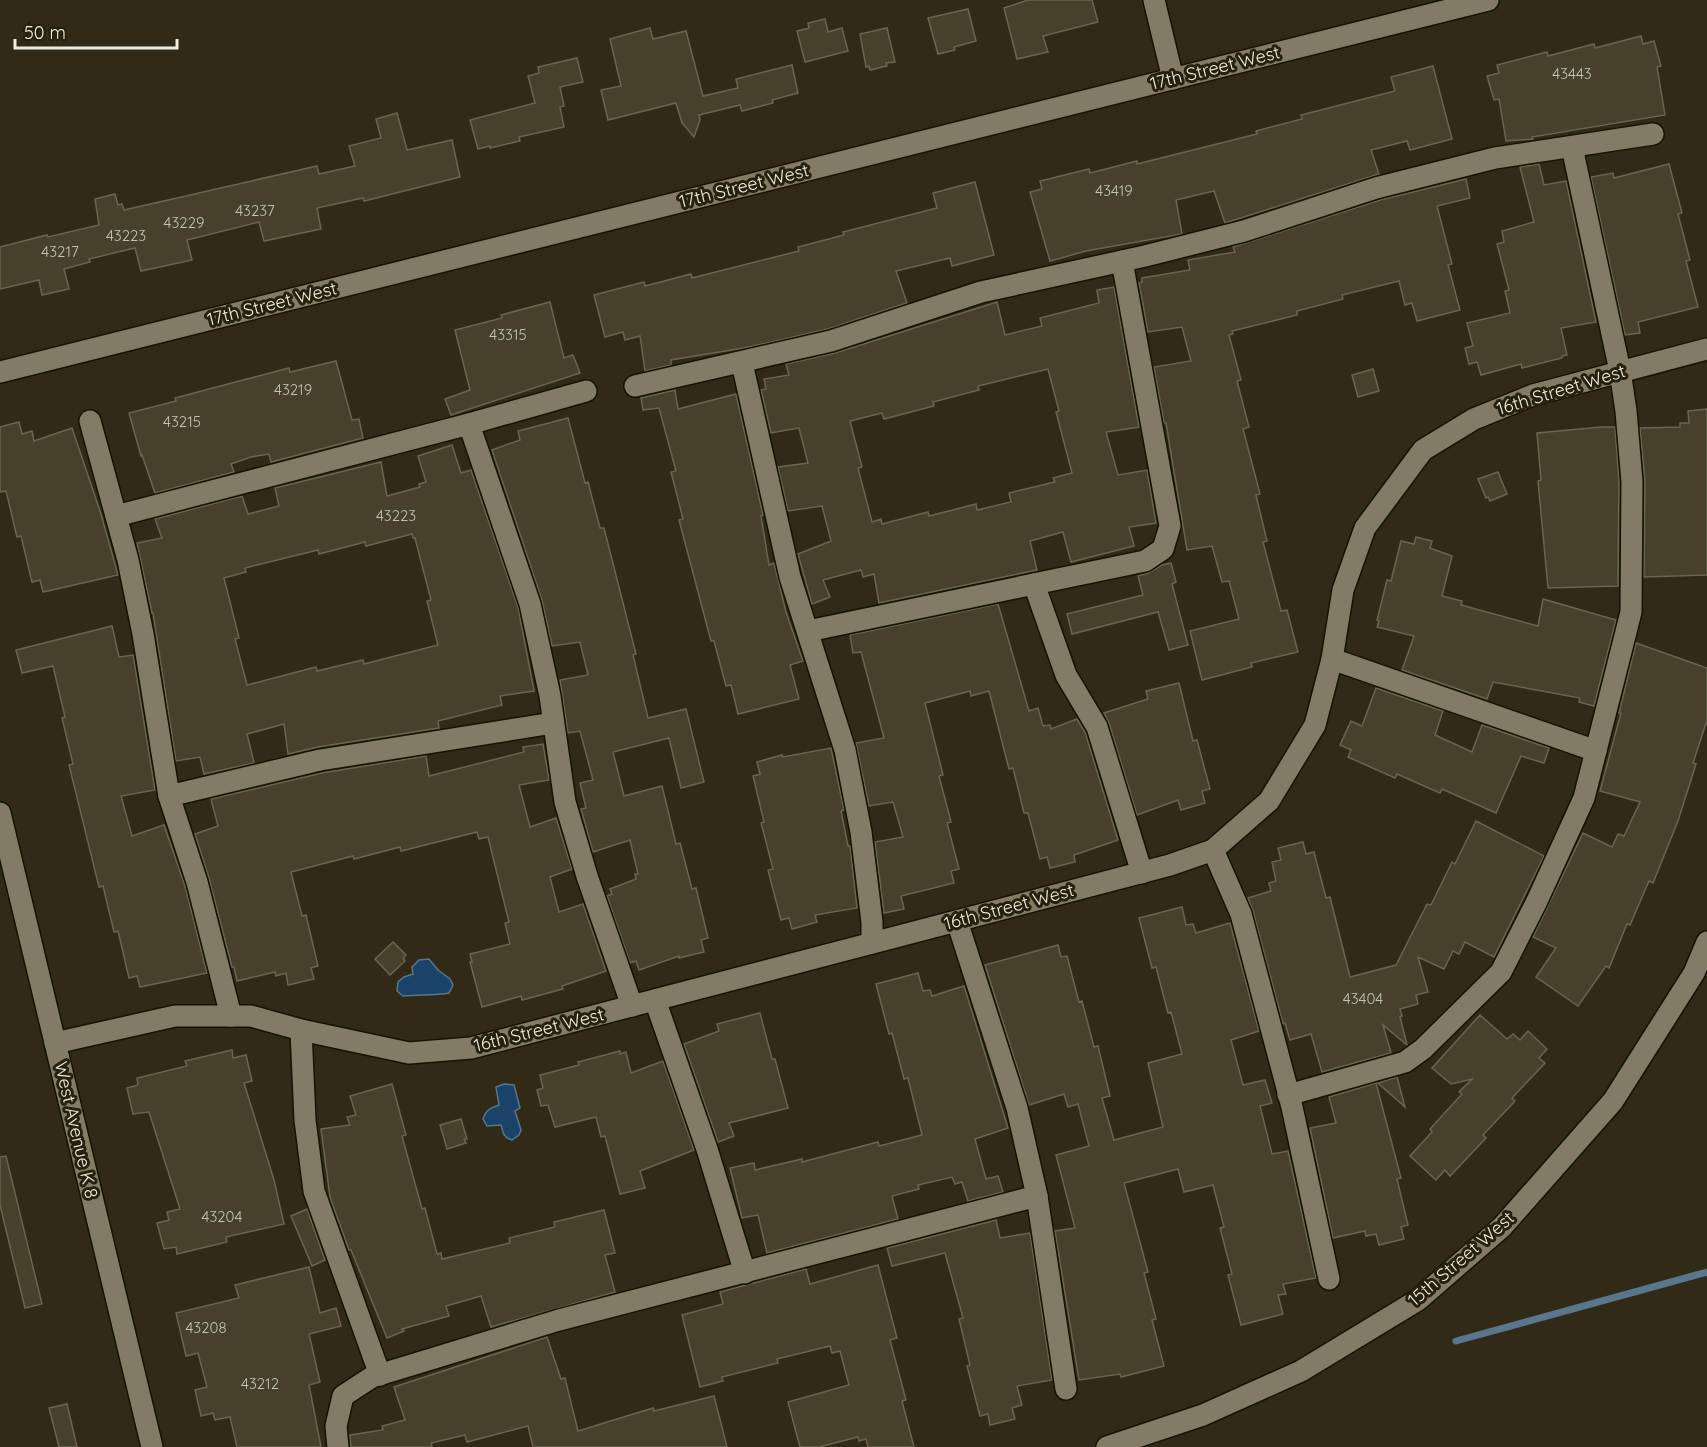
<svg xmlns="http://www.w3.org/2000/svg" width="1707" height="1447" font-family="Quicksand,sans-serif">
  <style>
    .water { fill: #194369; stroke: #59768d; stroke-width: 1.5 }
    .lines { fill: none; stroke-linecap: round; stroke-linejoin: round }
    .stream { stroke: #59768d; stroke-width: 7 }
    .building { fill: #47412c; stroke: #6b654f; stroke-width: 1.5; fill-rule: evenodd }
    .minor-casing { stroke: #181202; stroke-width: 24 }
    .minor { stroke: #827c65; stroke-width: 21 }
    .labels { text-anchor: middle; stroke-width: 6; stroke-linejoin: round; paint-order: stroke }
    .number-label { font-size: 15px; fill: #c5c1b3 }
    .street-label { font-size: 18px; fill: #efece0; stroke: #26200d }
  </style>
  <rect width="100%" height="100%" fill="#302a16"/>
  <g class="water">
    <path d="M 429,959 L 438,970 L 450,979 L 453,985 L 449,993 C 433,996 419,994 403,996 L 397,991 L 398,982 L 404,977 L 413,974 L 412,967 L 419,960 Z"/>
    <path d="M 504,1084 L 514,1085 L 520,1108 L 515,1111 L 521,1130 L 519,1135 L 512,1140 C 504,1138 503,1133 501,1125 L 487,1126 L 483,1119 C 486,1110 490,1108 499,1105 L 496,1087 Z"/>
  </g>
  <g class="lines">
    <path class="stream" d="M 1456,1341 L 1707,1272"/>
  </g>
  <g class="building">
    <path d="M 1028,0 L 1092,0 L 1098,22 L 1043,36 L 1048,52 L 1017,59 L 1004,8 Z"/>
    <path d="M 968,9 L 976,41 L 954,47 L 955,50 L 938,54 L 928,18 Z"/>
    <path d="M 825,19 L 828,32 L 842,28 L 848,51 L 805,62 L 797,31 L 809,28 L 808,23 Z"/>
    <path d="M 650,28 L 653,39 L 686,31 L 703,96 L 738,88 L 736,79 L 792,65 L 798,93 L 772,100 L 773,103 L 769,104 L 742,111 L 740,105 L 699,115 L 700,120 L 694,137 L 682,123 L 676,103 L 608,120 L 601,90 L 621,86 L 610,39 Z"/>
    <path d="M 887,28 L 895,62 L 886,63 L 887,66 L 870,70 L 869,66 L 866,67 L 860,34 Z"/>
    <path d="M 1641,36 L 1643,44 L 1654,41 L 1661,66 L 1657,67 L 1665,115 L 1532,137 L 1533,139 L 1506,141 L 1499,99 L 1494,100 L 1487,76 L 1499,73 L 1497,65 L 1547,52 L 1548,56 L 1594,44 L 1595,48 Z"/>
    <path d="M 577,58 L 583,82 L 560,87 L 564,106 L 560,107 L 564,127 L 519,137 L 520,141 L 490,148 L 490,146 L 478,149 L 470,120 L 535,103 L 528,76 L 539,73 L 538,67 Z"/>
    <path d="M 1433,66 L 1452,139 L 1410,150 L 1407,141 L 1371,150 L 1379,174 L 1225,223 L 1214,191 L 1176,200 L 1182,234 L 1086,251 L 1050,261 L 1030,192 L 1042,189 L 1040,181 L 1089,169 L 1090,173 L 1137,161 L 1137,164 L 1257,134 L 1256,131 L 1302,119 L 1301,115 L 1395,91 L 1391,77 Z"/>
    <path d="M 397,113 L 407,150 L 452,140 L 460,177 L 364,201 L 363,198 L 317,208 L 321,229 L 264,241 L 259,222 L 187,240 L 192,260 L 141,271 L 135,248 L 89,259 L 90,262 L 64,269 L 69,289 L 42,295 L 39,280 L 0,289 L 0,247 L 47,235 L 48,237 L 99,225 L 95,199 L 115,194 L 118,205 L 122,204 L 124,210 L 317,166 L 319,174 L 355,166 L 349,146 L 381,138 L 376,119 Z"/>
    <path d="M 1539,164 L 1544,185 L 1566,181 L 1596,322 L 1561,328 L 1567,355 L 1562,356 L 1562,358 L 1522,368 L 1521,364 L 1481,375 L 1477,362 L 1469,364 L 1465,348 L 1473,346 L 1467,323 L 1510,313 L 1505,291 L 1509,290 L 1497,244 L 1504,242 L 1502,231 L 1534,222 L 1520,167 Z"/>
    <path d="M 1669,164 L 1682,213 L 1678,214 L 1690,260 L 1686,261 L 1698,307 L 1638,322 L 1640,333 L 1625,335 L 1591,177 L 1613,173 L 1614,178 Z"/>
    <path d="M 1466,179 L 1470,198 L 1437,206 L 1452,264 L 1448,265 L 1460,310 L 1417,321 L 1412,303 L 1405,305 L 1399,281 L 1342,295 L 1343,299 L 1297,311 L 1297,315 L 1232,331 L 1233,334 L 1229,335 L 1241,380 L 1237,381 L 1249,427 L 1243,429 L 1260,494 L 1256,495 L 1267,541 L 1263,542 L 1281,611 L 1287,610 L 1298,652 L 1251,663 L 1252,667 L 1202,680 L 1190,631 L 1239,619 L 1229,581 L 1222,582 L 1212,546 L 1187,550 L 1166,423 L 1164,423 L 1154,367 L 1191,361 L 1182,327 L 1148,332 L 1139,283 L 1142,282 L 1142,278 L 1190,270 L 1188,260 L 1235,252 L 1233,247 L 1380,200 Z"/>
    <path d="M 975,182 L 994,255 L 952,266 L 950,258 L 896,271 L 907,303 L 828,329 L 744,348 L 671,360 L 671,365 L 645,371 L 640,336 L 625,340 L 623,332 L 605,337 L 594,295 L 644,282 L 645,286 L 691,274 L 692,278 L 799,251 L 798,247 L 844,235 L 843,232 L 937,208 L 933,193 Z"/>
    <path d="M 1114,287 L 1139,427 L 1106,432 L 1118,475 L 1147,470 L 1156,523 L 1129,527 L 1134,546 L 1071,562 L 1063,532 L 1030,541 L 1037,570 L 879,603 L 874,574 L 863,577 L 861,570 L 823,580 L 830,597 L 812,604 L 798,554 L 831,541 L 822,506 L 788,511 L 778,467 L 808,463 L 799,428 L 771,433 L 761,390 L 766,389 L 764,379 L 789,375 L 786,364 L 835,353 L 997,302 L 1005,335 L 1042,326 L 1040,318 L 1099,303 L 1097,290 ZM 1048,369 L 1059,411 L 1056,412 L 1072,473 L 1053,478 L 1055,482 L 1009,493 L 1011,502 L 977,510 L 976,504 L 929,516 L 928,512 L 882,524 L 881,519 L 872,522 L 858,468 L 862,467 L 850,421 L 882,413 L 884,419 L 934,406 L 933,402 L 979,390 L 978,386 Z"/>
    <path d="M 550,302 L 564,358 L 573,355 L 580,373 L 451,415 L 445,399 L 470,390 L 455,330 L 502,318 L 501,315 Z"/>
    <path d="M 336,361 L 352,420 L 359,419 L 363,438 L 271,462 L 269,454 L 251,457 L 231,464 L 234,472 L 155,493 L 142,455 L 141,456 L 129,413 L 176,401 L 175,398 L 247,379 L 289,368 L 290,372 Z"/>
    <path d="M 1373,369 L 1379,391 L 1358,397 L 1352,375 Z"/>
    <path d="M 675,390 L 678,409 L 736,394 L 763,515 L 761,516 L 769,565 L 774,563 L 786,612 L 803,661 L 790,665 L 799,699 L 738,714 L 731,685 L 726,686 L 714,641 L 711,641 L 679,520 L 683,519 L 671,472 L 676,471 L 659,408 L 643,410 L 641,398 Z"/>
    <path d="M 1707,409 L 1707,575 L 1644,577 L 1645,482 L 1640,428 L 1680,427 L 1680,423 L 1689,423 L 1688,411 Z"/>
    <path d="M 568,418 L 585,483 L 588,482 L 600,528 L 604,528 L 636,654 L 633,655 L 648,718 L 686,709 L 704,782 L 681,788 L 669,738 L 613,752 L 624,796 L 662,786 L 676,844 L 680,843 L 692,889 L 696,888 L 708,938 L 701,940 L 704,952 L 679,958 L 679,956 L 639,970 L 636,961 L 630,963 L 607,896 L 612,894 L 610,889 L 636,879 L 635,874 L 638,874 L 630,840 L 593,852 L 581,809 L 586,808 L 580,783 L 593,780 L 580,731 L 568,733 L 560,680 L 588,675 L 580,642 L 552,646 L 542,600 L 492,450 L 520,440 L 518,431 Z"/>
    <path d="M 19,422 L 22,434 L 32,431 L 34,441 L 72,428 L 101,514 L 118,575 L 43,592 L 40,580 L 32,582 L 21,536 L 17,537 L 6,491 L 0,492 L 0,427 Z"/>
    <path d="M 1601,427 L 1615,427 L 1619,482 L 1618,586 L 1548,588 L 1538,481 L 1541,480 L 1537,433 Z"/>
    <path d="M 452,445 L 461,473 L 471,470 L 518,607 L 534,691 L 500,696 L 502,705 L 438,721 L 439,728 L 318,747 L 288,754 L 284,724 L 247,734 L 254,763 L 204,774 L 200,757 L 176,761 L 153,613 L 152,613 L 137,543 L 162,538 L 155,519 L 242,496 L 248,514 L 279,506 L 275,488 L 381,462 L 387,496 L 420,487 L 419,484 L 426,482 L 418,456 ZM 412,534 L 413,538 L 415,538 L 431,600 L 427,601 L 438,645 L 364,664 L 363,660 L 317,671 L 316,667 L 247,685 L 235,639 L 239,638 L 224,578 L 246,572 L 245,568 L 318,550 L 319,554 L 365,542 L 366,546 Z"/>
    <path d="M 1498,472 L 1507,494 L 1490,501 L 1488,497 L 1486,498 L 1478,479 Z"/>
    <path d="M 1416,537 L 1432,541 L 1430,548 L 1452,556 L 1442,596 L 1462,601 L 1461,605 L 1538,626 L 1543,599 L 1616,620 L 1594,706 L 1579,702 L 1580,698 L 1493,682 L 1487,699 L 1402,670 L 1414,636 L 1377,627 L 1379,621 L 1377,620 L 1387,580 L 1391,581 L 1401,541 L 1414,544 Z"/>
    <path d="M 1171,563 L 1176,582 L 1172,584 L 1188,645 L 1169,650 L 1158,612 L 1072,634 L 1067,614 L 1143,595 L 1138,576 L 1148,573 L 1162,565 Z"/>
    <path d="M 998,604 L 1029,711 L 1038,708 L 1043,726 L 1050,725 L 1051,729 L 1077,719 L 1085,732 L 1118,840 L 1074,855 L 1075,862 L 1050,868 L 1047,857 L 1040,859 L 1028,813 L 1024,813 L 1013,768 L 1009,769 L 989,691 L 971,696 L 970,691 L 925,703 L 943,775 L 939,776 L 951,822 L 947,823 L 959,869 L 951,871 L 954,883 L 901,896 L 904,909 L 884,913 L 875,842 L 903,837 L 893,802 L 869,806 L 856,743 L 884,738 L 861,652 L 853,653 L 850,635 Z"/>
    <path d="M 112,626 L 119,657 L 133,655 L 155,790 L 121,796 L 132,836 L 164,825 L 185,886 L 207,973 L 140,987 L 137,976 L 129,978 L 118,931 L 114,932 L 103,886 L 99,887 L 69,765 L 73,764 L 62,718 L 65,717 L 53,666 L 22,673 L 16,650 Z"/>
    <path d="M 1636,643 L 1707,668 L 1707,720 L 1693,763 L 1696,764 L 1678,821 L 1653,883 L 1649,881 L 1630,925 L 1627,924 L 1609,968 L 1606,966 L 1578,1006 L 1536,977 L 1556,948 L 1533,937 L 1583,833 L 1612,847 L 1618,834 L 1624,836 L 1640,802 L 1600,791 L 1621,713 L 1619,713 Z"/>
    <path d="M 1179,683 L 1193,741 L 1197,740 L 1210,789 L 1202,791 L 1205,803 L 1181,810 L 1178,800 L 1137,815 L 1109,723 L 1104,713 L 1148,699 L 1146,691 Z"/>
    <path d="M 1376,688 L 1443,711 L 1435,735 L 1472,752 L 1482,725 L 1549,748 L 1544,763 L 1521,756 L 1496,813 L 1442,789 L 1440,793 L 1397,774 L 1395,778 L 1348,757 L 1351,750 L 1340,745 L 1351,721 L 1362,726 Z"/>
    <path d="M 543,744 L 549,780 L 519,785 L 530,827 L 556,818 L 572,869 L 550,877 L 559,912 L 583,904 L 606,971 L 562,986 L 563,989 L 522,1000 L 521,996 L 482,1007 L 470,962 L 472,962 L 470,954 L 510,944 L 505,923 L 509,922 L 488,837 L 479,839 L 477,832 L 401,851 L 400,847 L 354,859 L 353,856 L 291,872 L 302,916 L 306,915 L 318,966 L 311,968 L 314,979 L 288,985 L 286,973 L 276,976 L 275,972 L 237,981 L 234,967 L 232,967 L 209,878 L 195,834 L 218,826 L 211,799 L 322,773 L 426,756 L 429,776 L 524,752 L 523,747 Z"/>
    <path d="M 831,748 L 844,810 L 841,811 L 848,846 L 850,846 L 857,908 L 815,915 L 817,922 L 792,929 L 789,918 L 781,920 L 768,870 L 773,869 L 761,823 L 764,822 L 753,776 L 760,774 L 757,762 L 782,755 L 783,757 Z"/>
    <path d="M 1476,821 L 1544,856 L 1494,957 L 1465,942 L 1459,954 L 1453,951 L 1444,969 L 1418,957 L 1428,992 L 1416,995 L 1418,1004 L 1400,1009 L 1402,1016 L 1400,1017 L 1407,1045 L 1383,1025 L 1391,1053 L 1322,1072 L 1311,1034 L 1290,1040 L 1285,1023 L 1283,1024 L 1253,911 L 1248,898 L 1271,891 L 1269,883 L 1276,881 L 1272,862 L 1281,860 L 1278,848 L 1303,842 L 1306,854 L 1314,852 L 1326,898 L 1330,897 L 1350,977 L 1396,965 L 1427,904 L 1431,905 L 1452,862 L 1455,864 Z"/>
    <path d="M 1182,907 L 1186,925 L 1193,924 L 1196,933 L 1230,923 L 1259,1031 L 1231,1040 L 1243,1085 L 1265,1080 L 1272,1103 L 1260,1106 L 1272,1154 L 1288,1151 L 1316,1278 L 1283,1284 L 1286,1294 L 1278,1295 L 1283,1314 L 1241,1325 L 1228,1275 L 1232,1274 L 1220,1228 L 1224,1227 L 1213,1185 L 1184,1192 L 1178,1169 L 1124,1183 L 1148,1272 L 1144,1273 L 1156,1319 L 1152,1320 L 1164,1366 L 1121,1377 L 1120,1374 L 1079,1380 L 1055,1231 L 1075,1228 L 1056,1155 L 1089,1146 L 1078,1104 L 1068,1107 L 1064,1094 L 1029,1105 L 985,965 L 1058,945 L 1061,957 L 1067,956 L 1079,1002 L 1082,1001 L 1094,1047 L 1098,1046 L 1110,1096 L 1102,1098 L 1114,1140 L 1163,1127 L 1148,1063 L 1182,1054 L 1171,1012 L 1168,1013 L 1156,967 L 1152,968 L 1139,918 Z"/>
    <path d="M 393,942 L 406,955 L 403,958 L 405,961 L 390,975 L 375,959 Z"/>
    <path d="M 918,973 L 923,991 L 930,990 L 932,996 L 964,986 L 1008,1128 L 975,1139 L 986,1179 L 998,1176 L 1003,1192 L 968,1201 L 962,1182 L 955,1184 L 952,1177 L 918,1185 L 919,1189 L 892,1196 L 898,1219 L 767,1253 L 758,1215 L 742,1218 L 730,1168 L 754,1163 L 755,1170 L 802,1159 L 802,1162 L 878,1142 L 879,1146 L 922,1135 L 908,1078 L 904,1079 L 892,1033 L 889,1034 L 876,984 Z"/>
    <path d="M 760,1013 L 772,1059 L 775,1059 L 788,1108 L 729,1123 L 734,1136 L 718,1142 L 684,1044 L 719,1031 L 717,1024 Z"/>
    <path d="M 1480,1015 L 1507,1039 L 1513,1034 L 1520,1040 L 1528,1031 L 1547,1049 L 1539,1058 L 1545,1063 L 1512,1098 L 1515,1101 L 1483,1135 L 1486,1138 L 1450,1176 L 1445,1170 L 1436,1180 L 1410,1156 L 1432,1132 L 1430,1129 L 1462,1094 L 1459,1092 L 1472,1079 L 1451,1084 L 1432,1068 Z"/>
    <path d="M 232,1050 L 233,1058 L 246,1055 L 252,1081 L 244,1083 L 274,1180 L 284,1224 L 226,1237 L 227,1242 L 177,1254 L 176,1247 L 164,1249 L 157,1223 L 169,1220 L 167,1212 L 180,1209 L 149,1112 L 133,1114 L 127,1088 L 138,1085 L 137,1078 L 187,1066 L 185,1061 Z"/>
    <path d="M 620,1051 L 620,1054 L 626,1052 L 631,1073 L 663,1061 L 694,1150 L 640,1171 L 645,1188 L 620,1194 L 605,1136 L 601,1137 L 596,1117 L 555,1127 L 548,1105 L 541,1106 L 537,1090 L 543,1088 L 540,1075 L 579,1065 L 578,1062 Z"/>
    <path d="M 1397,1077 L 1405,1107 L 1378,1083 Z"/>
    <path d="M 1376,1083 L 1401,1178 L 1397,1179 L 1408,1225 L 1401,1227 L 1404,1239 L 1379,1245 L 1376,1234 L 1366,1236 L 1365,1231 L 1333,1238 L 1310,1128 L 1336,1123 L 1329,1097 Z"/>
    <path d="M 392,1084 L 406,1135 L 402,1136 L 422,1209 L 425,1208 L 437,1254 L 441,1253 L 442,1259 L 510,1243 L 509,1238 L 555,1227 L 554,1222 L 604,1210 L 615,1253 L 605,1255 L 615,1292 L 491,1327 L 481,1296 L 446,1306 L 449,1316 L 402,1329 L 404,1331 L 387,1338 L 351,1250 L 349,1250 L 330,1197 L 321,1129 L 350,1125 L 347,1117 L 356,1115 L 350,1096 Z"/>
    <path d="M 461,1119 L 467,1139 L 464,1139 L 466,1143 L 447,1149 L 440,1125 Z"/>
    <path d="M 6,1156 L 42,1304 L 25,1308 L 0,1205 L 0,1157 Z"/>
    <path d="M 307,1209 L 325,1260 L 312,1266 L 291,1216 Z"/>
    <path d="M 996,1220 L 1000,1238 L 1030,1233 L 1052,1380 L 1017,1386 L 1022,1405 L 1012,1408 L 1015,1419 L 990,1425 L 988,1414 L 980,1416 L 967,1366 L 970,1365 L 959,1319 L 963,1318 L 945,1253 L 892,1266 L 887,1248 Z"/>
    <path d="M 878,1265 L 897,1338 L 890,1340 L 906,1400 L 902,1401 L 914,1447 L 868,1447 L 866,1439 L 859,1441 L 858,1437 L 819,1447 L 800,1447 L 788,1402 L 849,1385 L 840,1351 L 832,1353 L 830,1346 L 777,1359 L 778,1363 L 722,1377 L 723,1381 L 700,1387 L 682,1315 L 723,1304 L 720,1292 L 806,1269 L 810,1284 Z"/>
    <path d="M 309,1267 L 320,1313 L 336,1308 L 341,1326 L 309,1334 L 320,1382 L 309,1385 L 321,1447 L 237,1447 L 230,1417 L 215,1420 L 213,1413 L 201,1416 L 195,1390 L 207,1387 L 198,1353 L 186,1356 L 176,1313 L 239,1298 L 235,1285 Z"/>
    <path d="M 547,1337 L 561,1379 L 565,1378 L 578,1431 L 653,1408 L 654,1411 L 714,1396 L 727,1447 L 533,1447 L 528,1426 L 467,1442 L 465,1435 L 431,1443 L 432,1447 L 351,1447 L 350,1435 L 383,1430 L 382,1426 L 405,1420 L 394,1387 Z"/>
    <path d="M 67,1404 L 77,1447 L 59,1447 L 49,1408 Z"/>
  </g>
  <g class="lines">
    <defs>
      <g id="minor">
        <path d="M 1154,0 L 1173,79"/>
        <path d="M 742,363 L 790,577 L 845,750 L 861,832 L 872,922 L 872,943"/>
        <path d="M 0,372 L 1488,0"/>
        <path d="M 635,386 L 831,341 L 981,292 L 1145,256 L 1244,231 L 1376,188 L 1495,158 L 1653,134"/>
        <path d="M 90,421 L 128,560 L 143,634 L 169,796 L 197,882 L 231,1016"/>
        <path d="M 469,424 L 530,604 L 550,696 L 565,802 L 587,876 L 632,1006"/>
        <path d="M 116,516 L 469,424 L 586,391"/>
        <path d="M 1034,584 L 1066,675 L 1097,727 L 1142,873"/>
        <path d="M 808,631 L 1145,561 L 1163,549 L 1170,526 L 1122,261"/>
        <path d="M 1332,659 L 1596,751"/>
        <path d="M 169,796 L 320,760 L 553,723"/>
        <path d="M 0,813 L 152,1447"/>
        <path d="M 1213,850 L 1241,914 L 1292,1107 L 1329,1279"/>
        <path d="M 957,921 L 1017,1108 L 1037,1196 L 1066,1389"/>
        <path d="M 655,1000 L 707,1149 L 745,1273"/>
        <path d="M 301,1030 L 305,1120 L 314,1191 L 380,1375"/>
        <path d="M 55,1043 L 175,1016 L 251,1016 L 301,1030 L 409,1053 L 471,1048 L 1170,865 L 1213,850 L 1269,801 L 1315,725 L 1332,659 L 1343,590 L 1365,528 L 1423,450 L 1474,419 L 1533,395 L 1707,349"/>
        <path d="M 1288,1095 L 1405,1062 L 1423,1049 L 1501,972 L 1537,901 L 1584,798 L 1631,612 L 1632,482 L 1626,411 L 1620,371 L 1572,147"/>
        <path d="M 338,1447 L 336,1426 L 343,1396 L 372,1377 L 559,1320 L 1037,1196"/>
        <path d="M 1107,1447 L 1203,1415 L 1301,1371 L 1418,1300 L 1502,1227 L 1613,1101 L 1694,973 L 1707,942"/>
      </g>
    </defs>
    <use href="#minor" class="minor-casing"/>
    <use href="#minor" class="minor"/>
  </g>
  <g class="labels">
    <g class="number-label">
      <text x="1572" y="79">43443</text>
      <text x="1114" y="196">43419</text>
      <text x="255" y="216">43237</text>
      <text x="184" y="228">43229</text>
      <text x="126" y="241">43223</text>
      <text x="60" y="257">43217</text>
      <text x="508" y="340">43315</text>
      <text x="293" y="395">43219</text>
      <text x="182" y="427">43215</text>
      <text x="396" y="521">43223</text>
      <text x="1363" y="1004">43404</text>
      <text x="222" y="1222">43204</text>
      <text x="206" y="1333">43208</text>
      <text x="260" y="1389">43212</text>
    </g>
    <g class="street-label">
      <text transform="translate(1215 68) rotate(-14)" y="6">17th Street West</text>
      <text transform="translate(744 186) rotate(-14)" y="6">17th Street West</text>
      <text transform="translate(272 304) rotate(-14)" y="6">17th Street West</text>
      <text transform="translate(1561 390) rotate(-17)" y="6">16th Street West</text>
      <text transform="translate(1009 907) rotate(-15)" y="6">16th Street West</text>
      <text transform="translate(539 1030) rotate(-14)" y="6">16th Street West</text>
      <text transform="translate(76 1130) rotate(77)" y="6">West Avenue K 8</text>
      <text transform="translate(1461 1259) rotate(-41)" y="6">15th Street West</text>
    </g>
  </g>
  <path d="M15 39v9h162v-9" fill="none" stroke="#efece0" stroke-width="3"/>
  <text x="24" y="39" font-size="18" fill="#efece0" stroke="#26200d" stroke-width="4.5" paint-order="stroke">50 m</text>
</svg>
